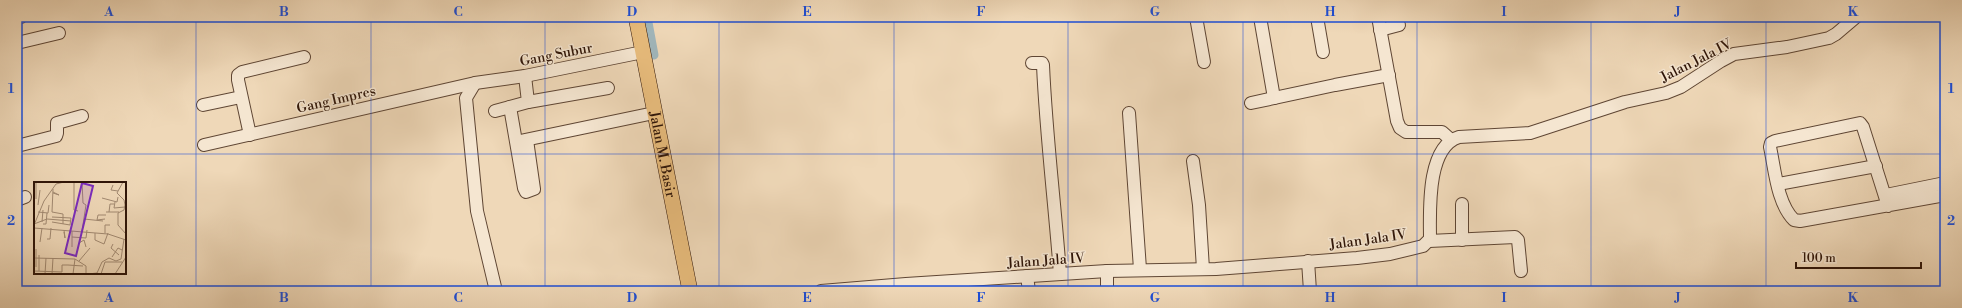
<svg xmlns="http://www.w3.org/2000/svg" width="1962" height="308" font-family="'Libre Bodoni',serif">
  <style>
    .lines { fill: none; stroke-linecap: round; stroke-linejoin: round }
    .canal { stroke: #a0b6bb; stroke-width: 9 }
    .minor-casing { stroke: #5f4634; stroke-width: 14 }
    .major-casing { stroke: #2f1508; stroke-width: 16 }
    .minor { stroke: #f5e6d1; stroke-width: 12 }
    .major { stroke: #e8bc7c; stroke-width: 15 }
    .grid { fill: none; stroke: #1d4ed8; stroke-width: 1; stroke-opacity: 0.55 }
    .labels { text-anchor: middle; stroke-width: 3; stroke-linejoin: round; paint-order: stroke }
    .street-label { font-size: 14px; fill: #2f1508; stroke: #f5e6d1 }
    .inset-road { fill: none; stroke: #a28a72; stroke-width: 1 }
    .view { fill: #7b2cbf; fill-opacity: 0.15; stroke: #7b2cbf; stroke-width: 2 }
    .inset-edge { fill: none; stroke: #2f1508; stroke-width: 2 }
    .neatline { fill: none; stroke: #1d4ed8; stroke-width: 1.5 }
    .grid-label { font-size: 13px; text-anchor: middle; font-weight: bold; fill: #1d4ed8 }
  </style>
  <rect width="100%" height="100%" fill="#efd8b8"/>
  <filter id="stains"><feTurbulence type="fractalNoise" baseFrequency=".005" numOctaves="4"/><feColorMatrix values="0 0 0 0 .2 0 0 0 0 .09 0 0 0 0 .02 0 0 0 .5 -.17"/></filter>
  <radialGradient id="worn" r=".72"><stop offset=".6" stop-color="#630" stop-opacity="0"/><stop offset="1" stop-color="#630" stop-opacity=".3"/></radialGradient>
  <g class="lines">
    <path class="canal" d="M 647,17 L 654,55"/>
    <defs>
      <g id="minor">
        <path d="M 1196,17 L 1204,62"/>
        <path d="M 1260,17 L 1274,98"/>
        <path d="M 1317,17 L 1323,52"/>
        <path d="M 1378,17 L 1397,121 L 1400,128 L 1406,132 L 1442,132 L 1451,140"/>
        <path d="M 17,18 L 21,17"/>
        <path d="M 1380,30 L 1399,25"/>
        <path d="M 17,43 L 59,33"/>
        <path d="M 1032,63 L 1042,63 L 1043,65 C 1046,135 1055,205 1060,274"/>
        <path d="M 475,83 L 466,98 L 477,211 L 496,291"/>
        <path d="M 528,102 L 608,88"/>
        <path d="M 1251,103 L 1335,85 L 1389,75"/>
        <path d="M 203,105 L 241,97"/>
        <path d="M 510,107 L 524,188 L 526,192 L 534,189 L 527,140"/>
        <path d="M 495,111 L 528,102 L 525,76"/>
        <path d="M 1129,113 L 1140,269"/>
        <path d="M 250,135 L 238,80 L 238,75 L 242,72 L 304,57"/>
        <path d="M 520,141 L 654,113"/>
        <path d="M 204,145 L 475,83 L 525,76 L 643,52"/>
        <path d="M 17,146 L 56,136 L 57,133 L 57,123 L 82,116"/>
        <path d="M 1193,161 L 1199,205 L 1203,269"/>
        <path d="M 1778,184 L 1876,166"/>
        <path d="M 1886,195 L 1945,183"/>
        <path d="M 17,200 L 25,197"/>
        <path d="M 1462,204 L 1462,240"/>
        <path d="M 1888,206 L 1863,127 L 1860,123 L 1775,141 L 1771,143 L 1770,147 C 1775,170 1777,203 1794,220 L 1800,221 L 1945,195"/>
        <path d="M 1429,241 L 1515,237 L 1518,240 L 1521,271"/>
        <path d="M 1308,261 L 1310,291"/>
        <path d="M 1107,271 L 1107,291"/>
        <path d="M 1027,276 L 1029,291"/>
        <path d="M 821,291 L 906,284 L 1107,271 L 1216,269 L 1357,258 L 1390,254 L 1423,246 L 1430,239 C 1430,212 1426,147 1459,137 L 1530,133 L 1625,102 L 1666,93 L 1681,87 L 1721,61 L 1734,54 L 1787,47 L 1829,38 L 1836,34 L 1856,17"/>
      </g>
      <g id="major">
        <path id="s1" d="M 636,17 L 690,291"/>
      </g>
    </defs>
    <use href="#minor" class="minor-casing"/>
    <use href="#major" class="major-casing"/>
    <use href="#minor" class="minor"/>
    <use href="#major" class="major"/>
  </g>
  <path class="grid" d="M 196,17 L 196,291M 371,17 L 371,291M 545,17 L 545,291M 719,17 L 719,291M 894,17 L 894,291M 1068,17 L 1068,291M 1243,17 L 1243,291M 1417,17 L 1417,291M 1591,17 L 1591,291M 1766,17 L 1766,291M 17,154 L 1945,154"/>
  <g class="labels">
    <g class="street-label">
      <text transform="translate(556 54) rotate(-11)" y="5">Gang Subur</text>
      <text transform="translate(1696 60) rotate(-27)" y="5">Jalan Jala IV</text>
      <text transform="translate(336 99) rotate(-13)" y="5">Gang Impres</text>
      <text dy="5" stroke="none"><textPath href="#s1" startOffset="140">Jalan M. Basir</textPath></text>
      <text transform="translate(1368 239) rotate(-8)" y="5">Jalan Jala IV</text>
      <text transform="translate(1046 260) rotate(-4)" y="5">Jalan Jala IV</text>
    </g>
  </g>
  <g transform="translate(34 182)">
    <rect width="92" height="92" fill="#efd8b8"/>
    <path class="inset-road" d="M 40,0 L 40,28 L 44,29M 89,0 L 83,11 L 90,18 L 91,23 L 90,28 L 84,31 L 84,43 L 92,52M 79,3 L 77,8 L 84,9M 19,7 L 18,30 L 29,32 L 29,42M 19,11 L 25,13 L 19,10M 68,16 L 83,20 L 84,15M 2,17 L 2,0M 81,20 L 80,26 L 91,25M 4,23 L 6,8M 4,30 L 14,31 L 15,23M 72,30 L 85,30M 75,30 L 76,22 L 80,22M 50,37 L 69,39M 71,37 L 63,38 L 64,33 L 72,33M 8,40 L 9,28M 18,40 L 36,43 L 37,36 L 18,35M 0,42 L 13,37 L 37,39M 9,42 L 12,42 L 13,31M 0,43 L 10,19 L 22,2 L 30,0M 0,46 L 74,52 L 92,58M 48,49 L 52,23 L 49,21 L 48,0M 30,50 L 31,56 L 30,48M 61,51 L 61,58 L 70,62 L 74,51M 71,51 L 71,43 L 76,43M 38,55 L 52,56 L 53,48M 13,57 L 16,57 L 17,46M 6,60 L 8,46M 45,61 L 50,58 L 52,65M 79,62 L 77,66 L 85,73M 38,65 L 38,49M 5,73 L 5,89M 78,75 L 84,66 L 88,68M 0,76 L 41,77 L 52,84 L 52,92M 45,79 L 56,66M 34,83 L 49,84M 2,85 L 2,67M 0,89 L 28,90M 28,90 L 28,83 L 34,83M 11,92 L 12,76M 18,92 L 19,76M 39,92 L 41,77M 54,92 L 63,91 L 68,80 L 75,76 L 82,79 L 87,77 L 90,57M 67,92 L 71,80 L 88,80M 81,92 L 92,75"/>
    <path class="view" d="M 48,1 L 59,4 L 42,74 L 31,71 Z"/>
    <rect width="92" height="92" class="inset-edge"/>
  </g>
  <rect width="1962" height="308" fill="none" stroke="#efd8b8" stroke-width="44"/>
  <path d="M1796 262v6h125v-6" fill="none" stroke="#2f1508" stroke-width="2"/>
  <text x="1802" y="262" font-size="12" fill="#2f1508" stroke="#f5e6d1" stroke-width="3" paint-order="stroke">100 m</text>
  <rect x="22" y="22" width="1918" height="264" class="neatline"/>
  <g class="grid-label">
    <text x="109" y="16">A</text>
    <text x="284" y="16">B</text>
    <text x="458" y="16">C</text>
    <text x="632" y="16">D</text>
    <text x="807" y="16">E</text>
    <text x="981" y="16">F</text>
    <text x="1155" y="16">G</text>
    <text x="1330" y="16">H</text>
    <text x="1504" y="16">I</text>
    <text x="1678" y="16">J</text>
    <text x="1853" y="16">K</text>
    <text x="11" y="93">1</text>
    <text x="1951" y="93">1</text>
    <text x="11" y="225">2</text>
    <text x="1951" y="225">2</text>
    <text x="109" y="302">A</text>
    <text x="284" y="302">B</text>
    <text x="458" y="302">C</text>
    <text x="632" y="302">D</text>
    <text x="807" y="302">E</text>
    <text x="981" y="302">F</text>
    <text x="1155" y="302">G</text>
    <text x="1330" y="302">H</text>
    <text x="1504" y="302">I</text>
    <text x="1678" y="302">J</text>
    <text x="1853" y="302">K</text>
  </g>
  <rect width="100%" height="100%" filter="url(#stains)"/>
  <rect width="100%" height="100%" fill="url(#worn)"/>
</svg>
